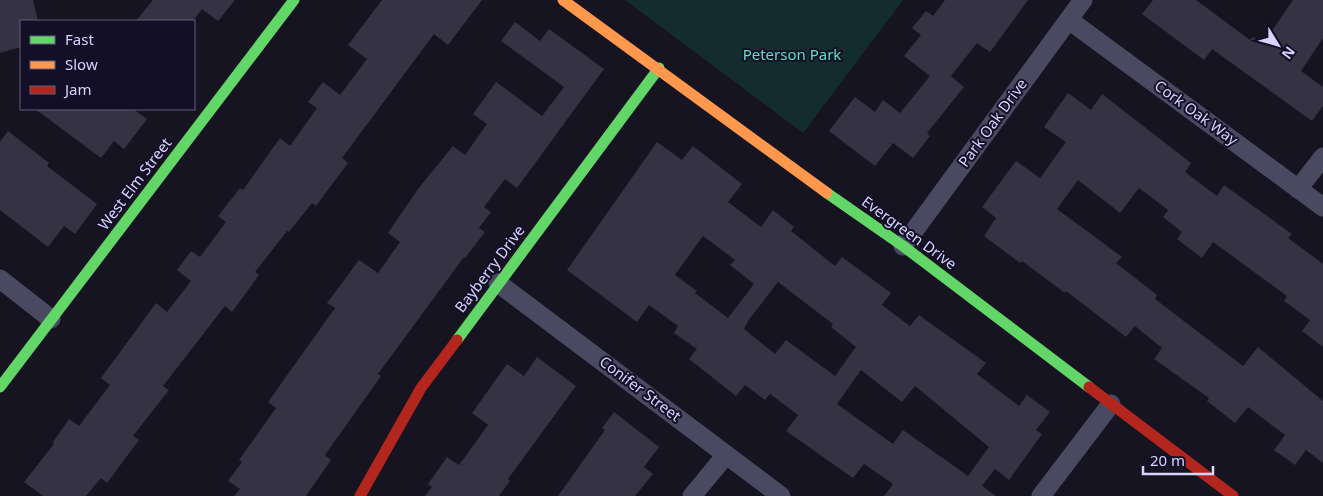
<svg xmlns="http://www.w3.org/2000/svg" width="1323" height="496" font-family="'Noto Sans',sans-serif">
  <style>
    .green { fill: #132c2d }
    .building { fill: #343243; fill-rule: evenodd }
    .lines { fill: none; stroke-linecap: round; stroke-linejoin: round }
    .street { stroke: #4a4962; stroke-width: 19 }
    .fast { stroke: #63d668; stroke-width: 11 }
    .slow { stroke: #ff974d; stroke-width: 11 }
    .jam { stroke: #b3261e; stroke-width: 11 }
    .labels { text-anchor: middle; stroke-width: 4; stroke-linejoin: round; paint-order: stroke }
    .park-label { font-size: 15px; fill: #5fe0c0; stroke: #130f26 }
    .street-label { font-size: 15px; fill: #d9d4ff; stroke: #130f26 }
  </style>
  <rect width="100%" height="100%" fill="#161421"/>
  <path class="green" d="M 625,0 L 903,0 L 803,133 Z"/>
  <g class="building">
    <path d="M 0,0 L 33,0 L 38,21 L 21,21 L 21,47 L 0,53 Z"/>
    <path d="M 153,0 L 235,0 L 218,21 L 202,9 L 193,21 L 136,21 Z"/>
    <path d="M 382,0 L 482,0 L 448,45 L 434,34 L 342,158 L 348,163 L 316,206 L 312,203 L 289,232 L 287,231 L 255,272 L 259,275 L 232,312 L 225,306 L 163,386 L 169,390 L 133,436 L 139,440 L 107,483 L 101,478 L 86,496 L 43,496 L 24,482 L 54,444 L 53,442 L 69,419 L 79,426 L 110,385 L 101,378 L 156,303 L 167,312 L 191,281 L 177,270 L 191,251 L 200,257 L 226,222 L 218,216 L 240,188 L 243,190 L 280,138 L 290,146 L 317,108 L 308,102 L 323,82 L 340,95 L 367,59 L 348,45 Z"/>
    <path d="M 945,0 L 1028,0 L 990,52 L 977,43 L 951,76 L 964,87 L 927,133 L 930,136 L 913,158 L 893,143 L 875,166 L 829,131 L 855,97 L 875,112 L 883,100 L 900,113 L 930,76 L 904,56 L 921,35 L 912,28 L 926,11 L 933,16 Z"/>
    <path d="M 1153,0 L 1196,0 L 1250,40 L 1253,37 L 1263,44 L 1293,0 L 1323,0 L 1323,38 L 1301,71 L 1323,87 L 1323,106 L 1312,121 L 1212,49 L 1204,60 L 1142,14 Z"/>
    <path d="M 515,22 L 540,41 L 549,29 L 604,69 L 517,188 L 505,179 L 484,207 L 491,212 L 479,228 L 485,232 L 465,258 L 464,257 L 378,374 L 381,376 L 325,455 L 331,460 L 306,496 L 234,496 L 240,489 L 228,481 L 242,462 L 239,460 L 276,408 L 268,402 L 335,308 L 327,303 L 359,260 L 378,273 L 400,242 L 388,233 L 418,189 L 453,146 L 465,155 L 487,124 L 473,114 L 496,82 L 542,116 L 564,87 L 501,41 Z"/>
    <path d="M 1068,93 L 1091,110 L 1102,94 L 1191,163 L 1185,172 L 1217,196 L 1224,185 L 1292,234 L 1288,238 L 1323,264 L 1323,347 L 1302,331 L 1310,320 L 1284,301 L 1287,296 L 1213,242 L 1202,258 L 1177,239 L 1182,232 L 1163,217 L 1168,210 L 1139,188 L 1120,213 L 1078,180 L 1057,209 L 1122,257 L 1116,263 L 1157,295 L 1155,299 L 1243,366 L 1258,347 L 1323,401 L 1323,463 L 1306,450 L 1295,465 L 1274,450 L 1285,435 L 1248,407 L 1235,423 L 1207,401 L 1209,398 L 1154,359 L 1162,348 L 1135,326 L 1126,337 L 1066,291 L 1065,293 L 1022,261 L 1020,263 L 984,236 L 996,218 L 982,207 L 1016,161 L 1040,178 L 1066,142 L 1044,127 Z"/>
    <path d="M 35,109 L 133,109 L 147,119 L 124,149 L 114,141 L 101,158 Z"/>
    <path d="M 8,131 L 49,163 L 47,166 L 97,204 L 75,234 L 64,226 L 48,247 L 0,210 L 0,142 Z"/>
    <path d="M 657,142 L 682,160 L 693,146 L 742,184 L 728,202 L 761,227 L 773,210 L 794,227 L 791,231 L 835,266 L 842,257 L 891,293 L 882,305 L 910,326 L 919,315 L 986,363 L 977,374 L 1019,406 L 1027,395 L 1050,412 L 1036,430 L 1042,434 L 1009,480 L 995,469 L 982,486 L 996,496 L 884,496 L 893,484 L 864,464 L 853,478 L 786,431 L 798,415 L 770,394 L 765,400 L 745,385 L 736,396 L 689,359 L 697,349 L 674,333 L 678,326 L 649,305 L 637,322 L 567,270 ZM 703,236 L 735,260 L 730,265 L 754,284 L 728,318 L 695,293 L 697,291 L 675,275 ZM 778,282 L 833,324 L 831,327 L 856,347 L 835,376 L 786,340 L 775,354 L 744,329 L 748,321 ZM 861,370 L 902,402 L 915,386 L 989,447 L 968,476 L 903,430 L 893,444 L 837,404 Z"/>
    <path d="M 537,357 L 576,386 L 508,479 L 510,481 L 499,496 L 425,496 L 432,487 L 428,484 L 447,457 L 459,465 L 488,425 L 472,413 L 507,364 L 524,376 Z"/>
    <path d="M 614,412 L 659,447 L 644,467 L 653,474 L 635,496 L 558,496 L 605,430 L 602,428 Z"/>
  </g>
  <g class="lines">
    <g class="street">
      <path d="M 1069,20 L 1323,207"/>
      <path d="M 1298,189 L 1323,157"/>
      <path d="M 903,246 L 1083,0"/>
      <path d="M 0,279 L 51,319"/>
      <path d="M 498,283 L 781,496"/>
      <path d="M 692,496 L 726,455"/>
      <path d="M 1041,496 L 1111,404"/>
    </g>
    <g class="fast">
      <path d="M 827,193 L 903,246 L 1089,387"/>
      <path d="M 457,340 L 659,68"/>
      <path d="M 0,387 L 294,0"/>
    </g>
    <path class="slow" d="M 563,0 L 827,193"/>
    <g class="jam">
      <path d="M 1089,387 L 1233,496"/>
      <path d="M 360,496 L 421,388 L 457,340"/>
    </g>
  </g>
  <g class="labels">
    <g class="park-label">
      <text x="792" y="60">Peterson Park</text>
    </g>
    <g class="street-label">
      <text transform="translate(1196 113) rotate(36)" y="5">Cork Oak Way</text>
      <text transform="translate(993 123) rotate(-54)" y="5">Park Oak Drive</text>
      <text transform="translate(135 184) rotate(-53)" y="5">West Elm Street</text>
      <text transform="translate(909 233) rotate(36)" y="5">Evergreen Drive</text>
      <text transform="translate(490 269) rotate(-53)" y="5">Bayberry Drive</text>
      <text transform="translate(640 389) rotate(37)" y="5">Conifer Street</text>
    </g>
  </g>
  <rect x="20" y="20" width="175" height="90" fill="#130f26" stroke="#625e7d"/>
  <rect x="30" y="36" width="25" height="8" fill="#63d668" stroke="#625e7d"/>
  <text x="65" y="45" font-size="15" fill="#d9d4ff">Fast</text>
  <rect x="30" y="61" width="25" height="8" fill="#ff974d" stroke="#625e7d"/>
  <text x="65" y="70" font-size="15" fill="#d9d4ff">Slow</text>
  <rect x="30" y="86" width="25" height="8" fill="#b3261e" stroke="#625e7d"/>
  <text x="65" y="95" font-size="15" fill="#d9d4ff">Jam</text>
  <g transform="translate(1278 45) rotate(127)" stroke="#130f26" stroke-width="4" paint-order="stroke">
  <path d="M0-4L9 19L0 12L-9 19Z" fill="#d9d4ff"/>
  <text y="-8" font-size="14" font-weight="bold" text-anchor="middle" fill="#d9d4ff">N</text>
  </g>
  <path d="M1143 466v8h70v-8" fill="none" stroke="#d9d4ff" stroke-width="2.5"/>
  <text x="1150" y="466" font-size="15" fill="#d9d4ff" stroke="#130f26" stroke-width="4" paint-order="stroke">20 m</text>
</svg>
